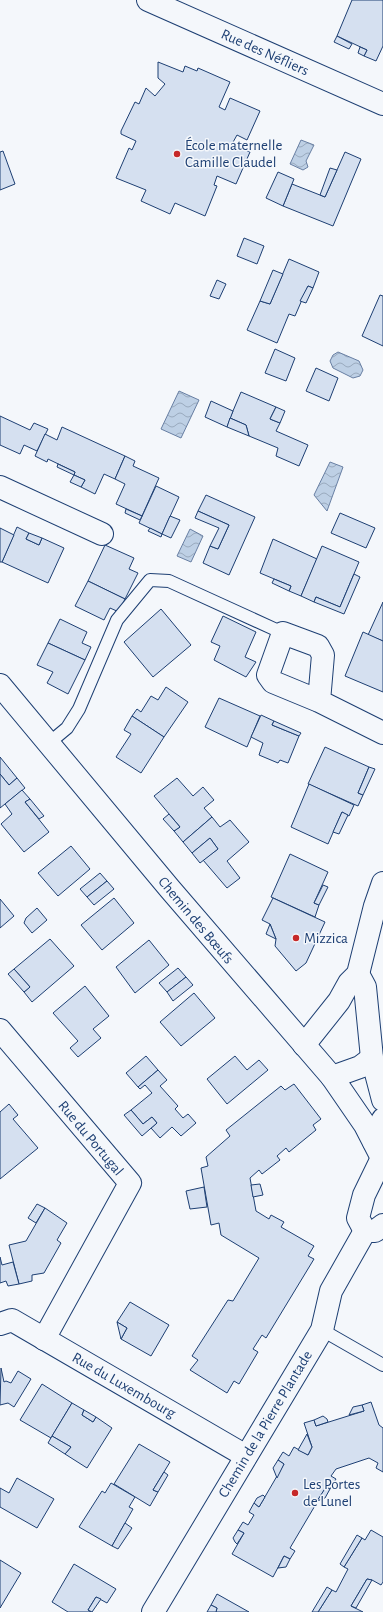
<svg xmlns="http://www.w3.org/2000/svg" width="383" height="1612" font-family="'Alegreya Sans',sans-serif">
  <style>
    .water { fill: url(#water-waves); stroke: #687fa3 }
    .building { fill: #d5e0f0; stroke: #1d3f73 }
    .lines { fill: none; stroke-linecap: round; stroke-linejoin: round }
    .lane-casing { stroke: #1d3f73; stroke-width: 14 }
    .street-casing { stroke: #1d3f73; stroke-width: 24 }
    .secondary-casing { stroke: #1d3f73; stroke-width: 24 }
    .lane { stroke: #f4f7fb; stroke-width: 12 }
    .street { stroke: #f4f7fb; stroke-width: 22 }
    .secondary { stroke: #f4f7fb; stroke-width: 22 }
    .poi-dot { fill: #c62828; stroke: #f4f7fb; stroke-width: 1.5 }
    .labels { text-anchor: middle; stroke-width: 3; stroke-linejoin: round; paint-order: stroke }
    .street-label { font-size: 15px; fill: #1d3f73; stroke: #f4f7fb }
    .poi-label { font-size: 15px; fill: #1d3f73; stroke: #f4f7fb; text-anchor: start }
  </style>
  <defs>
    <pattern id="water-waves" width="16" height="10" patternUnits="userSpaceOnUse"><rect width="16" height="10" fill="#bed0e5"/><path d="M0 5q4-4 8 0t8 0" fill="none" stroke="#9aaabe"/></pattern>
  </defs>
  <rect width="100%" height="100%" fill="#f4f7fb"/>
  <g class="water">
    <path d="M 301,140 L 314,145 L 306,161 L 308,167 L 303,170 L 290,164 Z"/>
    <path d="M 338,352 L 359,361 L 363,370 L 360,376 L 353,378 L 333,368 L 330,361 L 333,355 Z"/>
    <path d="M 179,391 L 199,400 L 181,438 L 161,429 Z"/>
    <path d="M 330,462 L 343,467 L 327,511 L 314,495 Z"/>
    <path d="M 190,529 L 203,536 L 191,562 L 177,556 Z"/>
  </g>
  <g class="building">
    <path d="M 352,0 L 383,0 L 383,46 L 376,61 L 364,56 L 367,50 L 337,36 Z"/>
    <path d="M 337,36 L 352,44 L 349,49 L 334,42 Z"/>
    <path d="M 360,47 L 367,50 L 364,56 L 358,53 Z"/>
    <path d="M 158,62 L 183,72 L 185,66 L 197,71 L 198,68 L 230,82 L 219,107 L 225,110 L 230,98 L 260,111 L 247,140 L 237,135 L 232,144 L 250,152 L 236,184 L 217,176 L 214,185 L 217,186 L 205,216 L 175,203 L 170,214 L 141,201 L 146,190 L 116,178 L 129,148 L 132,150 L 136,141 L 121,134 L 121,131 L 135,102 L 139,104 L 146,88 L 155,96 L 165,84 L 158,78 Z"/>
    <path d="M 3,151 L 15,184 L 0,190 L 0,152 Z"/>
    <path d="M 345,152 L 361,159 L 333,226 L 283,206 L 292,184 L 325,197 Z"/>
    <path d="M 330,168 L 337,170 L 325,197 L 320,195 Z"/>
    <path d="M 278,172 L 294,179 L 283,206 L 266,198 Z"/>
    <path d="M 244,238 L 264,246 L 257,264 L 237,256 Z"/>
    <path d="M 289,259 L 319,272 L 313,288 L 308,286 L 295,316 L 289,314 L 277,343 L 247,330 L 260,301 L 270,304 Z"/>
    <path d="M 273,270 L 283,274 L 270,304 L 260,301 Z"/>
    <path d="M 217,280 L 226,284 L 219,299 L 210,296 Z"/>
    <path d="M 308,286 L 313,288 L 306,303 L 300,301 Z"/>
    <path d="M 380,295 L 383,296 L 383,346 L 362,336 Z"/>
    <path d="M 275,349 L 295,358 L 286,381 L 265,373 Z"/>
    <path d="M 316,368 L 338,378 L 329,401 L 306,391 Z"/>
    <path d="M 241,392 L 276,407 L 270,419 L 280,423 L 276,431 L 308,445 L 299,466 L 276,456 L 278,448 L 249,436 L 246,425 L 230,418 Z"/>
    <path d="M 211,401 L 233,411 L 227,427 L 205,417 Z"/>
    <path d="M 276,407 L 285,411 L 280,423 L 270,419 Z"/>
    <path d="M 0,416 L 30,430 L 34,423 L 48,429 L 37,451 L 24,445 L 20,454 L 0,445 Z"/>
    <path d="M 230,418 L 246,425 L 249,436 L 227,427 Z"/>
    <path d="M 62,427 L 125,456 L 115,479 L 104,474 L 95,494 L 81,487 L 85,480 L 74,475 L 75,472 L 48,459 L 47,462 L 35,456 L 45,434 L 57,440 Z"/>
    <path d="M 125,456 L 135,461 L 133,466 L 159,478 L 142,516 L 116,504 L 125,484 L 115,479 Z"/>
    <path d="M 58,464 L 75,472 L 74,475 L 57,467 Z"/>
    <path d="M 74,475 L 85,480 L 81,487 L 70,482 Z"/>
    <path d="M 156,486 L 179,497 L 162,534 L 139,523 Z"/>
    <path d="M 206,495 L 255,517 L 229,575 L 203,563 L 210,546 L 218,549 L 229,525 L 198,511 Z"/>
    <path d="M 126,509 L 142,516 L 140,520 L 125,513 Z"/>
    <path d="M 198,511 L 229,525 L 218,549 L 210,546 L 219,528 L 195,518 Z"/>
    <path d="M 340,513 L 375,528 L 366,548 L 331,533 Z"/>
    <path d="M 170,516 L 180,520 L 171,538 L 162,534 Z"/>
    <path d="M 17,527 L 29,533 L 26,539 L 39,545 L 42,538 L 64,548 L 48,583 L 2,562 Z"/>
    <path d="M 0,528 L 14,535 L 2,562 L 0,562 Z"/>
    <path d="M 150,528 L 162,534 L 161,537 L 148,531 Z"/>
    <path d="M 29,533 L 42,538 L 39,545 L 26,539 Z"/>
    <path d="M 273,539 L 317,559 L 301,596 L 289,591 L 291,586 L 260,573 Z"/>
    <path d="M 105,545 L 134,558 L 129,569 L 138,573 L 125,599 L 88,581 Z"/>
    <path d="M 322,546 L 359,562 L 340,607 L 316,597 L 314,602 L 301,596 Z"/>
    <path d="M 354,574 L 360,577 L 344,614 L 314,602 L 316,597 L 340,607 Z"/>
    <path d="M 274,579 L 291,586 L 289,591 L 272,583 Z"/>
    <path d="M 88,581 L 125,599 L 119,612 L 110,608 L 104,620 L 75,606 Z"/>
    <path d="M 383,602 L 383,641 L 368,635 Z"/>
    <path d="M 161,609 L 191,645 L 153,677 L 124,642 Z"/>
    <path d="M 223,616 L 256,632 L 245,657 L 256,662 L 246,677 L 214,660 L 220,646 L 211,642 Z"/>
    <path d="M 60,619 L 87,632 L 82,643 L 91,647 L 85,660 L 48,643 Z"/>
    <path d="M 363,632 L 383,641 L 383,692 L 345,676 Z"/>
    <path d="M 48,643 L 85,660 L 68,694 L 47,683 L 53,672 L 37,665 Z"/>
    <path d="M 166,687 L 188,702 L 164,737 L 132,716 L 137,709 L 141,712 L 151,696 L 158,700 Z"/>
    <path d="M 219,698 L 260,716 L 247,747 L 205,727 Z"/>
    <path d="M 261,715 L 274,721 L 272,725 L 299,736 L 288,763 L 280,760 L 278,763 L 259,755 L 263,743 L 251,737 Z"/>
    <path d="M 132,716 L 164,737 L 141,773 L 116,757 L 131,734 L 124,730 Z"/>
    <path d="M 274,721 L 301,733 L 299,736 L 272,725 Z"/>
    <path d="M 325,747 L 369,767 L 358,793 L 363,795 L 358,806 L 308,784 Z"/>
    <path d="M 0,757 L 17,778 L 9,785 L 0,774 Z"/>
    <path d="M 369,767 L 375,769 L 363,795 L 358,793 Z"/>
    <path d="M 0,774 L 9,785 L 17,778 L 25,788 L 0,808 Z"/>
    <path d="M 177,778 L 193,796 L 203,787 L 214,800 L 204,808 L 212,817 L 183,842 L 174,831 L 180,827 L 154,796 Z"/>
    <path d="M 309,784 L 354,805 L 349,816 L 342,812 L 328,844 L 291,827 Z"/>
    <path d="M 22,790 L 30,799 L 25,802 L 49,832 L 24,852 L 1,824 L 12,814 L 5,804 Z"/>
    <path d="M 30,799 L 44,816 L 39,819 L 25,802 Z"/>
    <path d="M 342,812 L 348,815 L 339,834 L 333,832 Z"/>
    <path d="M 169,814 L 180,827 L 174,831 L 163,819 Z"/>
    <path d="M 212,817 L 220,827 L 230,820 L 249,842 L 227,861 L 240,878 L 227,888 L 203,860 L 218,849 L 210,838 L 192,853 L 183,842 Z"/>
    <path d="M 210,838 L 218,849 L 200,863 L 192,853 Z"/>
    <path d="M 71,846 L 90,869 L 58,896 L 38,873 Z"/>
    <path d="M 290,854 L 328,872 L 314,903 L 319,905 L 315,917 L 271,897 Z"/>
    <path d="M 100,873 L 107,881 L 87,897 L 80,889 Z"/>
    <path d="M 107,881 L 114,889 L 94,905 L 87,897 Z"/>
    <path d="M 323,885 L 328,887 L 319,905 L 314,903 Z"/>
    <path d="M 114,898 L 134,923 L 102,950 L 81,925 Z"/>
    <path d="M 273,898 L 325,922 L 306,963 L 296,971 L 275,946 L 276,939 L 270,924 L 262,920 Z"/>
    <path d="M 0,899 L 14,916 L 0,928 Z"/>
    <path d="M 37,908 L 47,920 L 32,933 L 24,923 L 26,918 Z"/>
    <path d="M 270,924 L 276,939 L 266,934 Z"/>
    <path d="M 50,939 L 74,966 L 32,1002 L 24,992 L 30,987 L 14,969 Z"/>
    <path d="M 149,940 L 169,965 L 135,993 L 116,967 Z"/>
    <path d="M 178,968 L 186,977 L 167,992 L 159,983 Z"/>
    <path d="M 14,969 L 30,987 L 24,992 L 8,974 Z"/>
    <path d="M 186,977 L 193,985 L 173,1001 L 167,992 Z"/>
    <path d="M 85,986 L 109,1016 L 93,1029 L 101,1038 L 78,1057 L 70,1048 L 78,1041 L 53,1013 Z"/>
    <path d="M 194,993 L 215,1018 L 181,1046 L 160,1022 Z"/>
    <path d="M 146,1056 L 158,1070 L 138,1087 L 126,1073 Z"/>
    <path d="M 235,1056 L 247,1070 L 259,1060 L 268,1070 L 227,1104 L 207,1079 Z"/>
    <path d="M 158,1070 L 167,1080 L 160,1086 L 178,1106 L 175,1109 L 183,1118 L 188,1114 L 196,1123 L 181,1136 L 172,1127 L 160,1138 L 151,1128 L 157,1123 L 152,1117 L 143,1124 L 131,1110 L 152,1093 L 145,1085 L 140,1089 L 138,1087 Z"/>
    <path d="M 294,1084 L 321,1119 L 313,1125 L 316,1130 L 289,1152 L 286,1148 L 277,1156 L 280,1160 L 262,1174 L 259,1170 L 250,1178 L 256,1211 L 269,1219 L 271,1215 L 284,1222 L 281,1227 L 314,1246 L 308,1256 L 314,1259 L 266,1338 L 262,1335 L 253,1349 L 258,1352 L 239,1384 L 234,1381 L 227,1393 L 190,1370 L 198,1360 L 192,1356 L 228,1300 L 233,1301 L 259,1258 L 221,1235 L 219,1223 L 211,1225 L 201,1168 L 208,1166 L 206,1157 L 230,1136 L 226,1130 L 281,1086 L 285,1090 Z"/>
    <path d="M 9,1104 L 18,1115 L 13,1119 L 38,1148 L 0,1179 L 0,1112 Z"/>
    <path d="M 131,1110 L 143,1124 L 152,1117 L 157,1123 L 142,1136 L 124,1115 Z"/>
    <path d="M 260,1184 L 263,1195 L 253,1197 L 251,1185 Z"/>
    <path d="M 204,1187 L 207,1207 L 190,1209 L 186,1191 Z"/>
    <path d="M 37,1204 L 45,1208 L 36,1223 L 28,1218 Z"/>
    <path d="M 45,1208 L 67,1223 L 57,1240 L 61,1243 L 44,1273 L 32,1275 L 32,1281 L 19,1284 L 9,1245 L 26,1241 Z"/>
    <path d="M 0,1257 L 2,1265 L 13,1262 L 19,1284 L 8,1286 L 6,1281 L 0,1283 Z"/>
    <path d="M 130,1302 L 169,1325 L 151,1356 L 121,1339 L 127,1328 L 117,1322 Z"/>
    <path d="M 117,1322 L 127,1328 L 121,1339 Z"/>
    <path d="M 1,1368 L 4,1382 L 6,1381 L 11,1383 L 18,1371 L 31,1379 L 14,1407 L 8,1403 L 0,1405 Z"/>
    <path d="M 42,1384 L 72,1403 L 51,1438 L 20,1420 Z"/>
    <path d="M 371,1402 L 379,1425 L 383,1428 L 383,1472 L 376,1468 L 378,1463 L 369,1458 L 336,1469 L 331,1476 L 336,1479 L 330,1489 L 326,1487 L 290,1548 L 295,1551 L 290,1559 L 284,1556 L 273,1577 L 232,1554 L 244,1533 L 238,1530 L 243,1522 L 248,1525 L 254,1515 L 249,1512 L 254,1503 L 259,1507 L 284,1464 L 278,1460 L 283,1452 L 289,1456 L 294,1447 L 308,1455 L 312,1447 L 304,1423 L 314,1420 L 316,1426 L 364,1411 L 362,1405 Z"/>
    <path d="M 72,1403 L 84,1410 L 82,1415 L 93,1422 L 96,1417 L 112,1428 L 87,1468 L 65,1454 L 71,1447 L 52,1436 Z"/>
    <path d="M 362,1405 L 364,1411 L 349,1415 L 353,1407 Z"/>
    <path d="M 84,1410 L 96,1417 L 93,1422 L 82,1415 Z"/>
    <path d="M 323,1416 L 327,1419 L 328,1422 L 316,1426 L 314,1420 Z"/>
    <path d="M 307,1434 L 312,1447 L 308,1455 L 298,1450 Z"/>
    <path d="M 52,1436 L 71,1447 L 65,1454 L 48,1443 Z"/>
    <path d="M 139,1444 L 170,1462 L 153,1490 L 158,1492 L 150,1506 L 114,1484 Z"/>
    <path d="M 278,1460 L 284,1464 L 277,1478 L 273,1468 Z"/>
    <path d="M 164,1472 L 168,1475 L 158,1492 L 153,1490 Z"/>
    <path d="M 17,1478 L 54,1499 L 37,1528 L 0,1507 L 0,1488 L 9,1493 Z"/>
    <path d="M 111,1483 L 135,1497 L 129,1507 L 133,1509 L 112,1546 L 79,1527 L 102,1491 L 105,1493 Z"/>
    <path d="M 326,1487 L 330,1489 L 325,1498 L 317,1501 Z"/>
    <path d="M 263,1495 L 265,1497 L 259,1507 L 254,1503 L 257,1498 Z"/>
    <path d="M 125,1523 L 132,1528 L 118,1549 L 112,1546 Z"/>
    <path d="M 238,1530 L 244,1533 L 237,1544 L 235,1542 L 233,1538 Z"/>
    <path d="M 371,1530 L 383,1537 L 383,1582 L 381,1585 L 372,1580 L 367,1579 L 351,1606 L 363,1612 L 318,1612 L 332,1590 L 336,1592 L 348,1569 L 344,1567 L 362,1538 L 365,1540 Z"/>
    <path d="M 357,1535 L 362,1538 L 344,1567 L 340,1564 Z"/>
    <path d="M 284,1556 L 290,1559 L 286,1567 L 278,1568 Z"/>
    <path d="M 0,1560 L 21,1573 L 0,1608 Z"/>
    <path d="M 74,1564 L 116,1589 L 107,1603 L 96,1597 L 88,1610 L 91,1612 L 68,1612 L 52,1602 Z"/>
    <path d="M 367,1579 L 372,1580 L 356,1608 L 351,1606 Z"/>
    <path d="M 327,1587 L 332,1590 L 318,1612 L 312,1612 Z"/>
    <path d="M 217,1594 L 249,1612 L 216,1612 L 217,1608 L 211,1605 Z"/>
    <path d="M 96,1597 L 101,1599 L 92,1612 L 88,1610 Z"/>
    <path d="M 211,1605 L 217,1608 L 216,1612 L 207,1612 Z"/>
  </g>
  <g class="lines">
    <defs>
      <g id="lane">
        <path d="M 49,743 L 67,728 L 79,709 L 117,620 L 150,580 L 169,581 L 283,633"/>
        <path d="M 322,1330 L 383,1365"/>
      </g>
      <g id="street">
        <path d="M 148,0 L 383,104"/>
        <path d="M 0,487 L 102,534"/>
        <path d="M 319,701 L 323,655 L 318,646 L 283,633 L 268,675 L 273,682 L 319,701 L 383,733"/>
        <path d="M 358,974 L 365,987 L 372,1058 L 383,1100"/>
        <path d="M 0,1030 L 130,1183 L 44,1339"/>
        <path d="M 304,1045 L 339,1001 L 349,983 L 358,974 L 375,906 L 383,883"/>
        <path d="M 332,1077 L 360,1067 L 372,1058"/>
        <path d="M 374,1142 L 383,1119"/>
        <path d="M 365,1231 L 358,1218 L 364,1195 L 382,1158"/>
        <path d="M 365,1231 L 375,1231 L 383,1225"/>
        <path d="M 0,1324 L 12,1320 L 246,1456"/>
        <path d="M 153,1612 L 322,1330 L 331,1291 L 365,1231"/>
      </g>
      <path id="secondary" d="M 0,685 L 170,889 L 332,1077 L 365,1125 L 383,1160"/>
    </defs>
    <use href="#lane" class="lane-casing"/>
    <use href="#street" class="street-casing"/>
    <use href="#secondary" class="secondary-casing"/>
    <use href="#lane" class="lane"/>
    <use href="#street" class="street"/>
    <use href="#secondary" class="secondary"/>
  </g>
  <g class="poi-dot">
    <circle cx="177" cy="154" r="4"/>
    <circle cx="296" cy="938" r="4"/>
    <circle cx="295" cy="1493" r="4"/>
  </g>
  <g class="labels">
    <g class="street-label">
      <text transform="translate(265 52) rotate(24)" y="5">Rue des Néfliers</text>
      <text transform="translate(196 920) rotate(50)" y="5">Chemin des Bœufs</text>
      <text transform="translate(91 1138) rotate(50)" y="5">Rue du Portugal</text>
      <text transform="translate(124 1385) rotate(30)" y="5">Rue du Luxembourg</text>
      <text transform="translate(265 1424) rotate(-59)" y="5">Chemin de la Pierre Plantade</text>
    </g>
    <g class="poi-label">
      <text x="185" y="150">École maternelle<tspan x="185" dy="17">Camille Claudel</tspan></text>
      <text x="304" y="943">Mizzica</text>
      <text x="303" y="1489">Les Portes<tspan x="303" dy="17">de Lunel</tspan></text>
    </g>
  </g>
</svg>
